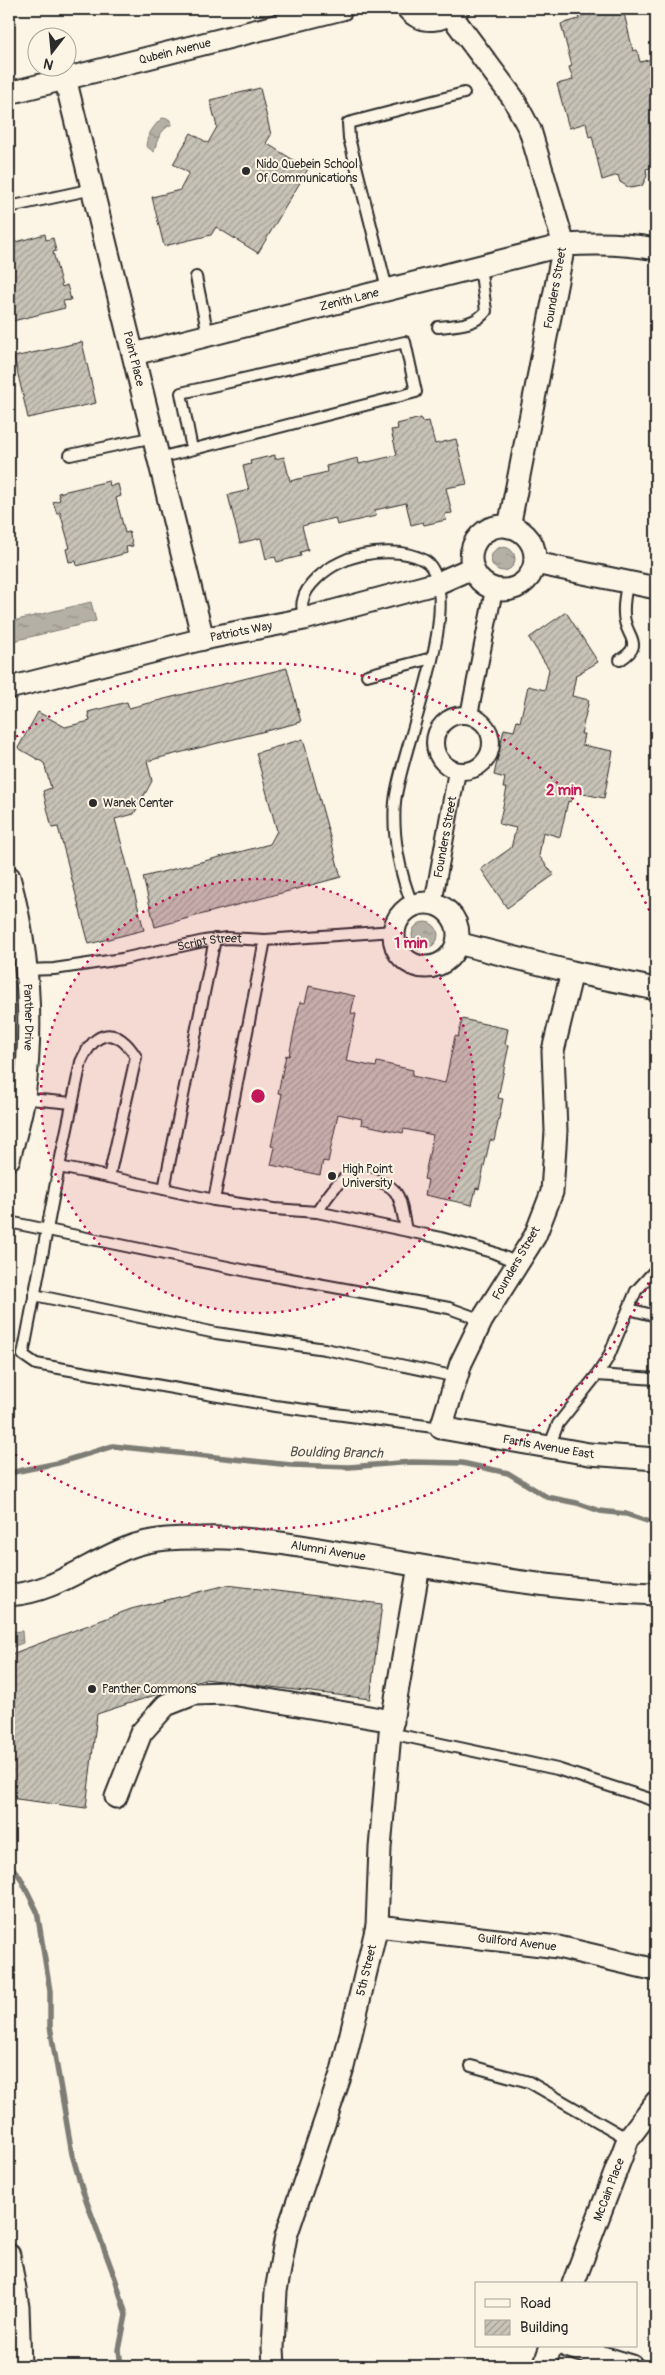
<svg xmlns="http://www.w3.org/2000/svg" width="665" height="2375" font-family="Pangolin,sans-serif">
  <style>
    .water { fill: url(#water-ripples); stroke: #7d7b74 }
    .lines { fill: none; stroke-linecap: round; stroke-linejoin: round }
    .stream { stroke: #7d7b74; stroke-width: 5.5 }
    .building { fill: url(#building-hatch); stroke: #2b2b2b }
    .service-casing { stroke: #2b2b2b; stroke-width: 14 }
    .pedestrian-casing { stroke: #2b2b2b; stroke-width: 20 }
    .minor-casing { stroke: #2b2b2b; stroke-width: 25 }
    .service { stroke: #fcf5e5; stroke-width: 10 }
    .pedestrian { stroke: #fcf5e5; stroke-width: 16 }
    .minor { stroke: #fcf5e5; stroke-width: 21 }
    .ring { fill: none; stroke: #c2185b; stroke-width: 2.5; stroke-dasharray: 2.5 5 }
    .poi-dot { fill: #2b2b2b; stroke: #fcf5e5; stroke-width: 2 }
    .labels { text-anchor: middle; stroke-width: 4; stroke-linejoin: round; paint-order: stroke }
    .street-label { font-size: 12px; fill: #2b2b2b; stroke: #fcf5e5 }
    .poi-label { font-size: 12px; fill: #2b2b2b; stroke: #fcf5e5; text-anchor: start }
    .water-label { font-size: 14px; font-style: italic; fill: #545350; stroke: #fcf5e5 }
    .centre { fill: #c2185b; stroke: #fcf5e5; stroke-width: 2.5 }
    .ring-label { font-size: 15px; text-anchor: middle; font-weight: bold; fill: #c2185b; stroke: #fcf5e5; stroke-width: 4; stroke-linejoin: round; paint-order: stroke }
  </style>
  <defs>
    <pattern id="water-ripples" width="26" height="14" patternUnits="userSpaceOnUse" patternTransform="scale(1.25)"><rect width="26" height="14" fill="#b4b0a5"/><path d="M2 4q2-2 4 0t4 0M15 11q2-2 4 0t4 0" fill="none" stroke="#938f87"/></pattern>
    <pattern id="building-hatch" width="6" height="6" patternUnits="userSpaceOnUse" patternTransform="scale(1.25)"><rect width="6" height="6" fill="#c8c3b7"/><path d="M-1 1l2-2M0 6l6-6M5 7l2-2" fill="none" stroke="#a39f95"/></pattern>
  </defs>
  <rect width="100%" height="100%" fill="#fcf5e5"/>
  <filter id="ink" filterUnits="userSpaceOnUse"><feTurbulence type="fractalNoise" baseFrequency=".02" numOctaves="2"/><feDisplacementMap in="SourceGraphic" scale="10" xChannelSelector="R" yChannelSelector="G"/><feConvolveMatrix kernelMatrix="1 2 1 2 8 2 1 2 1" color-interpolation-filters="sRGB"/></filter>
  <g filter="url(#ink)">
    <g class="water">
      <path d="M 162,118 L 169,119 L 172,124 C 160,130 157,140 154,152 L 146,146 C 147,134 154,126 162,118 Z"/>
      <circle cx="503" cy="559" r="12"/>
      <path d="M 91,602 L 96,621 L 9,642 L 9,622 Z"/>
      <circle cx="425" cy="935" r="13"/>
      <path d="M 22,1631 L 23,1643 L 9,1648 L 9,1632 Z"/>
    </g>
    <g class="lines">
      <g class="stream">
        <path d="M 9,1473 L 58,1463 L 113,1446 L 291,1465 L 349,1467 L 412,1462 L 462,1463 L 508,1473 L 547,1497 L 577,1503 L 600,1511 L 626,1514 L 656,1524"/>
        <path d="M 9,1864 L 20,1877 L 37,1911 L 50,1991 L 50,2026 L 72,2154 L 82,2189 L 116,2281 L 126,2315 L 119,2350 L 121,2366"/>
      </g>
    </g>
    <g class="building">
      <path d="M 579,9 L 606,9 L 607,13 L 623,9 L 633,51 L 637,50 L 640,62 L 656,58 L 656,107 L 651,109 L 654,120 L 650,121 L 654,136 L 656,136 L 656,166 L 646,169 L 647,176 L 642,186 L 630,188 L 620,182 L 618,175 L 602,180 L 592,136 L 589,137 L 586,123 L 569,128 L 557,84 L 573,80 L 569,67 L 572,66 L 561,24 L 579,19 L 577,13 Z"/>
      <path d="M 260,88 L 271,135 L 266,143 L 308,169 L 258,253 L 216,227 L 211,235 L 164,246 L 152,197 L 180,190 L 189,173 L 173,164 L 191,133 L 208,143 L 217,127 L 210,100 Z"/>
      <path d="M 45,234 L 46,240 L 53,238 L 56,251 L 53,252 L 62,287 L 67,285 L 71,300 L 63,301 L 65,308 L 13,321 L 12,315 L 9,315 L 9,244 Z"/>
      <path d="M 82,342 L 96,403 L 28,418 L 14,357 Z"/>
      <path d="M 421,418 L 422,422 L 429,421 L 435,444 L 456,439 L 467,484 L 446,488 L 452,513 L 445,514 L 446,520 L 424,525 L 423,522 L 411,525 L 406,503 L 375,510 L 376,516 L 337,525 L 335,518 L 302,526 L 308,550 L 300,552 L 301,556 L 277,562 L 275,557 L 266,559 L 261,538 L 240,543 L 228,495 L 249,490 L 243,466 L 251,464 L 250,461 L 275,455 L 275,459 L 284,457 L 290,481 L 327,472 L 326,466 L 358,458 L 359,464 L 397,455 L 391,430 L 398,429 L 397,424 Z"/>
      <path d="M 109,481 L 110,486 L 118,484 L 121,496 L 116,498 L 125,533 L 129,532 L 133,546 L 126,547 L 127,553 L 77,566 L 76,561 L 69,562 L 66,549 L 70,548 L 60,512 L 57,514 L 53,502 L 60,500 L 58,493 Z"/>
      <path d="M 566,612 L 598,662 L 576,675 L 572,696 L 589,700 L 581,734 L 584,734 L 582,745 L 613,751 L 604,798 L 573,792 L 570,802 L 568,801 L 560,837 L 543,832 L 539,856 L 554,875 L 507,908 L 481,869 L 511,848 L 516,828 L 499,824 L 507,788 L 503,788 L 505,778 L 494,775 L 504,729 L 514,731 L 517,721 L 520,722 L 528,686 L 545,690 L 549,669 L 529,638 Z"/>
      <path d="M 287,668 L 301,722 L 147,761 L 152,781 L 134,814 L 115,819 L 144,930 L 89,944 L 58,827 L 52,828 L 43,791 L 51,788 L 44,763 L 18,748 L 38,712 L 65,727 L 90,721 L 88,712 L 127,702 L 129,708 Z"/>
      <path d="M 303,739 L 341,877 L 155,927 L 143,877 L 270,844 L 277,831 L 256,753 Z"/>
      <path d="M 309,986 L 355,996 L 351,1013 L 356,1014 L 346,1061 L 376,1067 L 377,1062 L 413,1070 L 412,1076 L 445,1083 L 455,1036 L 458,1037 L 462,1019 L 508,1029 L 505,1044 L 509,1045 L 498,1098 L 503,1099 L 494,1141 L 490,1140 L 479,1189 L 476,1188 L 472,1205 L 425,1195 L 428,1180 L 424,1179 L 433,1135 L 404,1129 L 403,1133 L 361,1124 L 362,1119 L 338,1114 L 328,1162 L 323,1161 L 320,1175 L 271,1165 L 275,1147 L 271,1146 L 282,1094 L 278,1093 L 286,1055 L 289,1056 L 300,1002 L 305,1003 Z"/>
      <path d="M 227,1585 L 382,1604 L 370,1699 L 204,1679 L 97,1714 L 86,1808 L 9,1798 L 9,1655 L 131,1609 Z"/>
    </g>
    <g class="lines">
      <defs>
        <g id="service">
          <path d="M 9,207 L 93,189"/>
          <path d="M 196,277 L 208,335"/>
          <path d="M 387,289 L 349,138 L 348,123 L 464,93"/>
          <path d="M 438,327 C 455,325 475,326 486,311 L 480,266"/>
          <path d="M 70,455 L 154,437"/>
          <path d="M 159,458 L 416,392 L 405,342 L 181,393 L 192,449"/>
          <path d="M 304,619 C 303,613 301,605 303,600 C 306,585 326,569 339,563 C 359,553 379,551 401,553 C 410,554 423,558 429,564 C 465,607 400,749 395,802 C 392,836 400,875 413,906"/>
          <path d="M 620,660 C 647,643 624,637 624,614 C 623,603 626,592 627,582"/>
          <path d="M 367,675 L 432,658"/>
          <path id="s1" d="M 26,970 L 54,969 L 122,959 L 204,941 L 227,938 L 265,940 L 394,931"/>
          <path d="M 9,1097 L 72,1103"/>
          <path d="M 59,1167 L 109,1177 L 136,1057 C 116,1025 95,1030 81,1062 L 59,1167 L 23,1355 L 36,1364 L 275,1406 L 441,1428"/>
          <path d="M 109,1177 L 214,1200 L 274,1209 L 317,1212 L 441,1238 L 492,1252 L 518,1263"/>
          <path d="M 164,1189 L 215,939"/>
          <path d="M 214,1200 L 265,940"/>
          <path d="M 317,1212 C 324,1202 331,1190 341,1181 C 348,1175 358,1175 367,1178 C 403,1186 399,1198 406,1230"/>
          <path d="M 9,1222 L 252,1272 L 449,1308 L 482,1320"/>
          <path d="M 34,1295 L 216,1333 L 325,1349 L 457,1377"/>
          <path d="M 629,1309 L 656,1316"/>
          <path d="M 597,1375 L 656,1379"/>
          <path d="M 549,1447 L 558,1424 L 597,1375 L 608,1358 L 636,1291 L 656,1269"/>
          <path d="M 390,1733 L 557,1769 L 656,1801"/>
          <path d="M 471,2066 L 529,2082 L 628,2139"/>
        </g>
        <g id="pedestrian">
          <circle cx="463" cy="743" r="28"/>
          <path d="M 469,715 L 494,590"/>
          <path id="s2" d="M 433,904 L 457,771"/>
        </g>
        <g id="minor">
          <path d="M 408,9 C 422,25 443,21 458,9"/>
          <path d="M 451,15 L 513,98 L 530,130 L 564,245 L 509,527"/>
          <path id="s3" d="M 65,78 L 203,639"/>
          <path id="s4" d="M 9,93 L 342,9"/>
          <path id="s5" d="M 134,354 L 564,245 C 596,243 625,243 656,249"/>
          <circle cx="503" cy="558" r="32"/>
          <path d="M 535,563 L 656,588"/>
          <path id="s6" d="M 9,688 L 203,639 L 304,619 L 438,583 L 472,568"/>
          <path id="s7" d="M 9,877 C 29,951 34,1021 24,1096 C 21,1117 14,1139 9,1159"/>
          <circle cx="426" cy="935" r="32"/>
          <path d="M 457,943 L 572,972 L 656,989"/>
          <path id="s8" d="M 572,972 L 553,1051 L 556,1131 L 552,1192 L 535,1236 L 482,1320 L 461,1363 L 441,1428 L 589,1454 L 656,1459"/>
          <path id="s9" d="M 9,1595 C 53,1593 88,1563 127,1548 C 152,1538 176,1538 202,1538 C 256,1536 314,1549 367,1557 C 463,1573 559,1591 656,1594"/>
          <path d="M 116,1797 L 141,1733 L 166,1705 L 194,1694 L 226,1693 L 393,1721"/>
          <path id="s10" d="M 377,1926 L 558,1947 L 656,1970"/>
          <path d="M 9,2255 L 18,2307 L 20,2366"/>
          <path id="s11" d="M 573,2284 L 628,2139 L 656,2102"/>
          <path d="M 566,2346 L 632,2366"/>
          <path id="s12" d="M 274,2366 L 273,2348 L 276,2291 L 286,2236 L 342,2071 L 377,1926 L 380,1848 L 390,1733 L 419,1566"/>
          <path d="M 544,2366 L 551,2346"/>
        </g>
      </defs>
      <use href="#service" class="service-casing"/>
      <use href="#pedestrian" class="pedestrian-casing"/>
      <use href="#minor" class="minor-casing"/>
      <use href="#service" class="service"/>
      <use href="#pedestrian" class="pedestrian"/>
      <use href="#minor" class="minor"/>
    </g>
  </g>
  <circle cx="258" cy="1096" r="217" fill="#c2185b" fill-opacity=".12"/>
  <g class="ring">
    <circle cx="258" cy="1096" r="217"/>
    <path d="M655 1269A433 433 0 0 1 10 1451M10 741A433 433 0 0 1 655 923"/>
  </g>
  <g class="poi-dot">
    <circle cx="246" cy="171" r="5"/>
    <circle cx="93" cy="803" r="5"/>
    <circle cx="332" cy="1176" r="5"/>
    <circle cx="92" cy="1689" r="5"/>
  </g>
  <g class="labels">
    <g class="street-label">
      <text dy="4" stroke="none"><textPath href="#s4" startOffset="171">Qubein Avenue</textPath></text>
      <text transform="translate(555 288) rotate(-80)" y="4">Founders Street</text>
      <text dy="4" stroke="none"><textPath href="#s5" startOffset="222">Zenith Lane</textPath></text>
      <text dy="4" stroke="none"><textPath href="#s3" startOffset="289">Point Place</textPath></text>
      <text dy="4" stroke="none"><textPath href="#s6" startOffset="239">Patriots Way</textPath></text>
      <text dy="4" stroke="none"><textPath href="#s2" startOffset="68">Founders Street</textPath></text>
      <text dy="4" stroke="none"><textPath href="#s1" startOffset="186">Script Street</textPath></text>
      <text dy="4" stroke="none"><textPath href="#s7" startOffset="142">Panther Drive</textPath></text>
      <text transform="translate(516 1263) rotate(-60)" y="4">Founders Street</text>
      <text dy="4" stroke="none"><textPath href="#s8" startOffset="594">Farris Avenue East</textPath></text>
      <text dy="4" stroke="none"><textPath href="#s9" startOffset="331">Alumni Avenue</textPath></text>
      <text dy="4" stroke="none"><textPath href="#s10" startOffset="141">Guilford Avenue</textPath></text>
      <text dy="4" stroke="none"><textPath href="#s12" startOffset="409">5th Street</textPath></text>
      <text dy="4" stroke="none"><textPath href="#s11" startOffset="101">McCain Place</textPath></text>
    </g>
    <g class="poi-label">
      <text x="256" y="168">Nido Quebein School<tspan x="256" dy="14">Of Communications</tspan></text>
      <text x="103" y="807">Wanek Center</text>
      <text x="342" y="1173">High Point<tspan x="342" dy="14">University</tspan></text>
      <text x="102" y="1693">Panther Commons</text>
    </g>
    <g class="water-label">
      <text transform="translate(336 1452) rotate(1)" y="5">Boulding Branch</text>
    </g>
  </g>
  <circle cx="258" cy="1096" r="8" class="centre"/>
  <g class="ring-label">
    <text x="564" y="795">2 min</text>
    <text x="411" y="948">1 min</text>
  </g>
  <rect width="665" height="2375" fill="none" stroke="#fcf5e5" stroke-width="30"/>
  <rect x="15" y="15" width="635" height="2345" fill="none" stroke="#2b2b2b" stroke-width="2" filter="url(#ink)"/>
  <rect x="475" y="2282" width="162" height="65" fill="#fcf5e5" stroke="#a8a49b"/>
  <rect x="485" y="2299" width="25" height="8" fill="#fcf5e5" stroke="#a8a49b"/>
  <text x="520" y="2308" font-size="15" fill="#2b2b2b">Road</text>
  <rect x="485" y="2320" width="25" height="15" fill="url(#building-hatch)" stroke="#a8a49b"/>
  <text x="520" y="2332" font-size="15" fill="#2b2b2b">Building</text>
  <g transform="translate(52 52) rotate(196)"><circle r="24" fill="#fcf5e5" stroke="#a8a49b"/>
  <path d="M0-4L9 19L0 12L-9 19Z" fill="#2b2b2b"/>
  <text y="-8" font-size="14" font-weight="bold" text-anchor="middle" fill="#2b2b2b">N</text>
  </g>
</svg>
